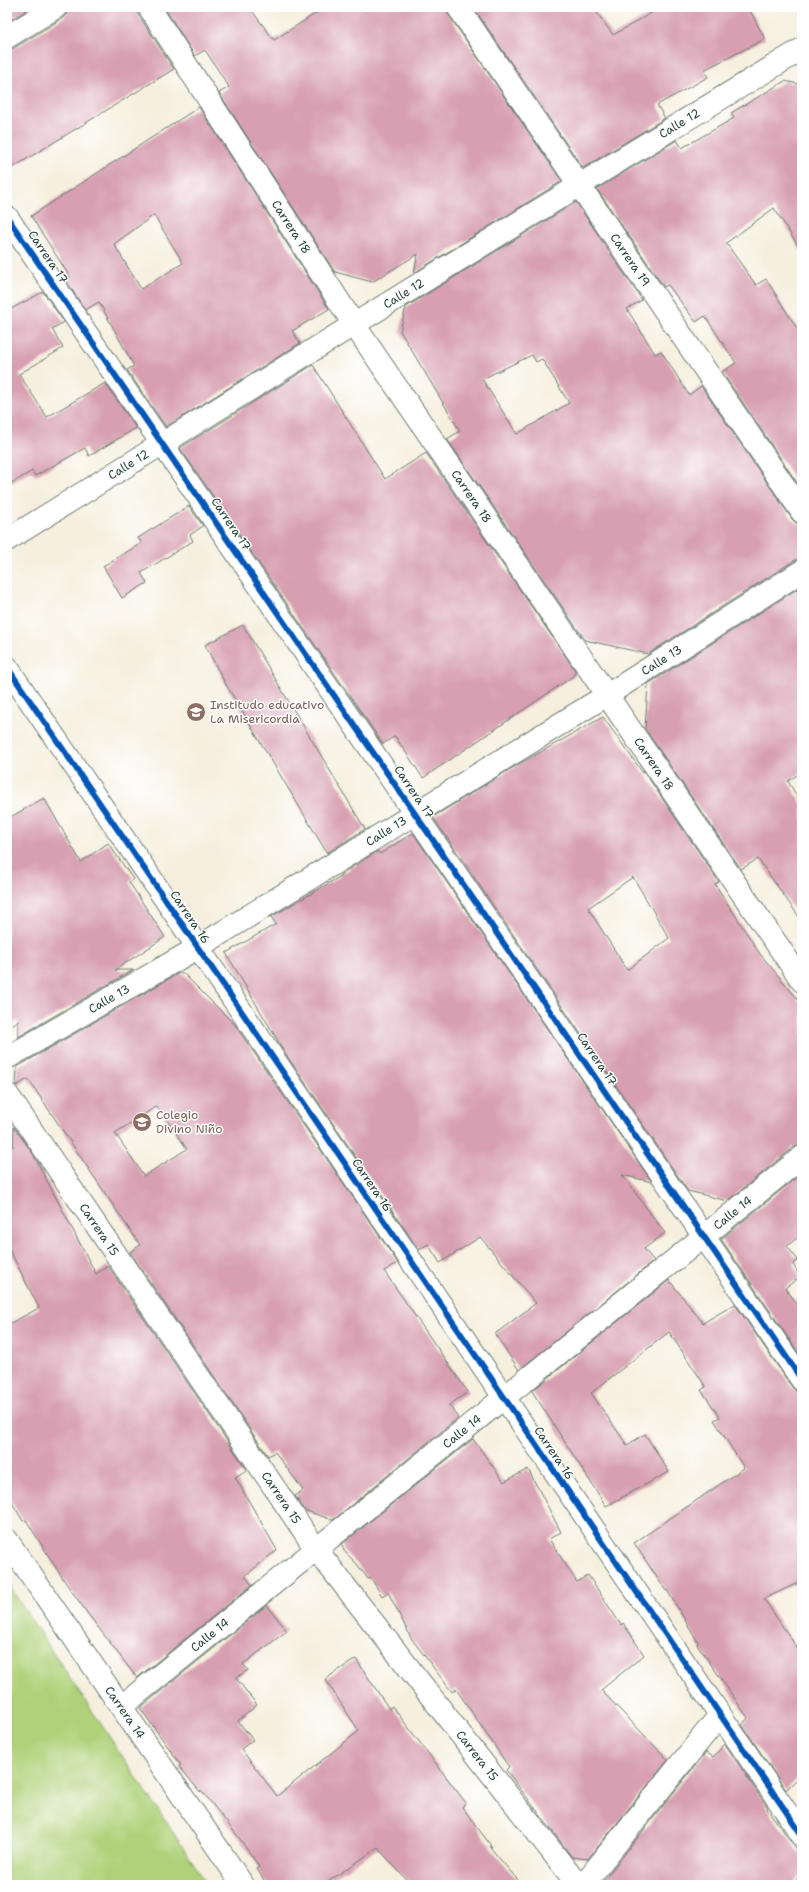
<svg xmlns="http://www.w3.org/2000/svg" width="809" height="1892" font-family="'Shantell Sans',sans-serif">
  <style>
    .green { fill: #b0d179; stroke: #688756 }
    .building { fill: #d79fb1; fill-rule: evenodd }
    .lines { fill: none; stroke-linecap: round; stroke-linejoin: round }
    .street-casing { stroke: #6a7b70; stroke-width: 24 }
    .street { stroke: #fff; stroke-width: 22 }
    .cycleway-casing { stroke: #fff; stroke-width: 8 }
    .cycleway { stroke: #0057b8; stroke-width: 6 }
    .labels { text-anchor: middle; stroke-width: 3; stroke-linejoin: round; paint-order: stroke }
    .street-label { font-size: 12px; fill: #1f3d34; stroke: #fff }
    .education-label { font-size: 12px; fill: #785e54; stroke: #fff; text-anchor: start }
  </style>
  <rect width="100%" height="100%" fill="#fff"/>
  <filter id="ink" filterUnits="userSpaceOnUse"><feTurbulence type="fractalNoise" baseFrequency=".025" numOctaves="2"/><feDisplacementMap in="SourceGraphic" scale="8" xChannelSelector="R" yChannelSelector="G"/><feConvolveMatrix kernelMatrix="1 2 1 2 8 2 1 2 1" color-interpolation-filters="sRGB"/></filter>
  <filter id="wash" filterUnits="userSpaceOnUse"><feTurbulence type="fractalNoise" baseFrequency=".012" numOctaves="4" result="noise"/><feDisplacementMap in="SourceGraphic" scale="16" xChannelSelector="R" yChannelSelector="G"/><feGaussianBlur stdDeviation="0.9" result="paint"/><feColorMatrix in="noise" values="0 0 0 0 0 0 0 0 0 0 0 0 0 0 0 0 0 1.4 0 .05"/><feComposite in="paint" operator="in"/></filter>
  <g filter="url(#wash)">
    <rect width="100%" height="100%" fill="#f6efde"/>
    <path class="green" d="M 7,1583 L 208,1885 L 7,1885 Z"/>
    <g id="blocks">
      <g class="building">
        <path d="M 7,7 L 32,7 L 7,22 Z"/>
        <path d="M 68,7 L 137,7 L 138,14 L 174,69 L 7,171 L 7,49 L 14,48 L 63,18 L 67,13 Z"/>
        <path d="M 164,7 L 249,7 L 274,40 L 326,7 L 446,7 L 448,14 L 562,181 L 414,273 L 418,254 L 372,282 L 335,272 L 219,93 L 229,87 L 205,50 L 195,56 Z"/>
        <path d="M 473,7 L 593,7 L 613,35 L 662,7 L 748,7 L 765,39 L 704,70 L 708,77 L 657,105 L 665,118 L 583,168 Z"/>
        <path d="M 785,81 L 802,85 L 802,252 L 774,208 L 726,243 L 756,285 L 766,279 L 802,336 L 802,490 L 722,372 L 736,363 L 705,316 L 696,322 L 668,285 L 664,287 L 597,189 L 677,140 L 682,148 L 734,118 L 731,113 Z"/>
        <path d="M 199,107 L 329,309 L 292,331 L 300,343 L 166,427 L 127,370 L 134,366 L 99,302 L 85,310 L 65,279 L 70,277 L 31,216 ZM 154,215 L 183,263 L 141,289 L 114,244 Z"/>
        <path d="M 576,202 L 642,300 L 627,309 L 655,354 L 661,351 L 689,395 L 701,386 L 792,519 L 796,523 L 802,524 L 802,559 L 795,560 L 648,654 L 585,640 L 447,439 L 460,431 L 400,331 L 406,307 ZM 532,355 L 536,362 L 542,359 L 569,403 L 517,434 L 482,379 Z"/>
        <path d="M 43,292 L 64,322 L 52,329 L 63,348 L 19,374 L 47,417 L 105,383 L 136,428 L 89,456 L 85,448 L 35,476 L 32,471 L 7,486 L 7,311 Z"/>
        <path d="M 313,365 L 385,479 L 426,453 L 575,670 L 575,675 L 423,778 L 395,736 L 383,744 L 180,448 Z"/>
        <path d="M 189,506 L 203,526 L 190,535 L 193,541 L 141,573 L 147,583 L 122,598 L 103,566 L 142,543 L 138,538 Z"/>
        <path d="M 802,586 L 802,772 L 788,781 L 802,805 L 802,921 L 758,859 L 741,869 L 645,729 L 648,684 Z"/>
        <path d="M 243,625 L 365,829 L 327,853 L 225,683 L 205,645 Z"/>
        <path d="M 603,717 L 643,773 L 643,770 L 719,882 L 715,884 L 760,954 L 802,1004 L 802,1145 L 794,1147 L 728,1201 L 688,1191 L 433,817 L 512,768 ZM 633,877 L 669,938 L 627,970 L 588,908 Z"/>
        <path d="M 44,798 L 81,862 L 108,843 L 133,879 L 129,882 L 165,937 L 115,970 L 133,970 L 18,1037 L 18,1021 L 7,1028 L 7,819 Z"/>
        <path d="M 413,833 L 652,1182 L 622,1175 L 665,1233 L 644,1249 L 654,1261 L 519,1370 L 495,1334 L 536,1303 L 480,1237 L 440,1263 L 428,1244 L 419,1250 L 285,1053 L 226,953 L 276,924 L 271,917 L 341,876 L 340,875 L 378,851 L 380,854 Z"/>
        <path d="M 179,973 L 183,973 L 235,1025 L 398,1263 L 384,1271 L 468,1392 L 449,1405 L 458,1418 L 333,1520 L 306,1511 L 295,1496 L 303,1490 L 275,1452 L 268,1456 L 130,1252 L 140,1245 L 28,1079 L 16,1086 L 17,1067 ZM 157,1106 L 187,1149 L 144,1176 L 115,1133 Z"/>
        <path d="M 14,1127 L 33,1154 L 96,1274 L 108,1266 L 247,1470 L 235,1477 L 277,1550 L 245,1576 L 252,1585 L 137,1678 L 88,1614 L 63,1579 L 26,1520 L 23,1521 L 7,1494 L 7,1325 L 39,1308 L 7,1245 L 7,1138 L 13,1147 Z"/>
        <path d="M 802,1173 L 802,1234 L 787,1246 L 798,1260 L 793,1264 L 800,1277 L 785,1288 L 802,1310 L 802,1358 L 721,1239 Z"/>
        <path d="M 669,1280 L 703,1323 L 735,1304 L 792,1387 L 796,1391 L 802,1392 L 802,1581 L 764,1599 L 802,1655 L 802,1774 L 786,1790 L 742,1725 L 748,1718 L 697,1644 L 698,1642 L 667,1590 L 666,1591 L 634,1543 L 744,1468 L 714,1420 L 720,1417 L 701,1390 L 706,1387 L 669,1332 L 591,1393 L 627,1445 L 645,1434 L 669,1472 L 606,1506 L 532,1391 Z"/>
        <path d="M 473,1439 L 504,1482 L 528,1469 L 561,1532 L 549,1539 L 577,1582 L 588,1575 L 621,1625 L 623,1623 L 644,1655 L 601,1690 L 668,1760 L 588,1859 L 572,1857 L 506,1770 L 509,1767 L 456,1689 L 452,1692 L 411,1638 L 388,1592 L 382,1596 L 371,1578 L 368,1579 L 357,1564 L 344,1551 L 342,1544 Z"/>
        <path d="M 267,1605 L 287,1631 L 243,1664 L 248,1670 L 236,1678 L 257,1705 L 238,1721 L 253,1740 L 241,1749 L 277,1796 L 359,1731 L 325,1679 L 356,1659 L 389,1709 L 392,1706 L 466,1803 L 462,1807 L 492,1847 L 489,1846 L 522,1885 L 411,1885 L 378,1848 L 323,1885 L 267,1885 L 257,1869 L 259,1867 L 240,1839 L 201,1790 L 200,1792 L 179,1766 L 181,1765 L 140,1708 Z"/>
        <path d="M 725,1744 L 768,1808 L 767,1809 L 802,1856 L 802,1875 L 791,1885 L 600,1885 L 706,1752 L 713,1757 Z"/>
      </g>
    </g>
  </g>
  <g filter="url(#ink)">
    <use href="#blocks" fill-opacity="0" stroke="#6a7b70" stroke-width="1"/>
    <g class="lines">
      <defs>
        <g id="street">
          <path id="s1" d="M 149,7 L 355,326 L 802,981"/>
          <path id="s2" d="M 458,7 L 802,512"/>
          <path d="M 7,37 L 56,7"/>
          <path d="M 7,217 L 802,1380"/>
          <path id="s3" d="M 7,540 C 272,376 536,210 802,49"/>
          <path d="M 7,667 L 802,1835"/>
          <path id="s4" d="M 7,1058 L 197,948 L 607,695 L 802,571"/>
          <path id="s5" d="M 7,1094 L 316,1549 L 578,1885"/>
          <path id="s6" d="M 7,1540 L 243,1885"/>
          <path id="s7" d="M 122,1706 L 802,1157"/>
          <path d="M 583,1885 L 720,1715"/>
        </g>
      </defs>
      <use href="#street" class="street-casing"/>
      <use href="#street" class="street"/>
      <defs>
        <g id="cycleway">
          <path d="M 7,217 L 802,1380"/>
          <path d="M 7,667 L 802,1835"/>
        </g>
      </defs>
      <use href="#cycleway" class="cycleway-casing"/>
      <use href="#cycleway" class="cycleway"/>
    </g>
  </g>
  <defs>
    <symbol id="school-disc" viewBox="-11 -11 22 22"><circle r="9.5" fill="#8d6e63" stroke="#fff"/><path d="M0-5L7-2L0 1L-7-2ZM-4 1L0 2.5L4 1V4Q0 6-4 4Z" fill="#fff"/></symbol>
  </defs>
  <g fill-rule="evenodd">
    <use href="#school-disc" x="185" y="701" width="22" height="22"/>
    <use href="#school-disc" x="131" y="1111" width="22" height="22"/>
  </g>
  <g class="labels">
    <g class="street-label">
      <text dy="4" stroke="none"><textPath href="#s3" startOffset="791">Calle 12</textPath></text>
      <text dy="4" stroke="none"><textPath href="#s1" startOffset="262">Carrera 18</textPath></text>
      <text transform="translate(48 257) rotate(56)" y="4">Carrera 17</text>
      <text dy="4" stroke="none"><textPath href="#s2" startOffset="306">Carrera 19</textPath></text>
      <text dy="4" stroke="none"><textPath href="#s3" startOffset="467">Calle 12</textPath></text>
      <text dy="4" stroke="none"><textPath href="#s3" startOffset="143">Calle 12</textPath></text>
      <text dy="4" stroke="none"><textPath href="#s1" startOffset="586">Carrera 18</textPath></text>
      <text transform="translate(231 524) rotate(56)" y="4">Carrera 17</text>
      <text dy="4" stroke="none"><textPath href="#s4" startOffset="766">Calle 13</textPath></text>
      <text dy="4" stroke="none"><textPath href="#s1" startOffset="910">Carrera 18</textPath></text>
      <text transform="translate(414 792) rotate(56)" y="4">Carrera 17</text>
      <text dy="4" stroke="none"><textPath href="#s4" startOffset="442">Calle 13</textPath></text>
      <text transform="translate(190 917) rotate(56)" y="4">Carrera 16</text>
      <text dy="4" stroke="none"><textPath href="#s4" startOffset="118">Calle 13</textPath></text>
      <text transform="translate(597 1059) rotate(56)" y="4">Carrera 17</text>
      <text transform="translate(372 1185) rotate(56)" y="4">Carrera 16</text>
      <text dy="4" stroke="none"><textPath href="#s7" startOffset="785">Calle 14</textPath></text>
      <text dy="4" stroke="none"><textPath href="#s5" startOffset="164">Carrera 15</textPath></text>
      <text dy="4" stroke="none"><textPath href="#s7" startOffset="437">Calle 14</textPath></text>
      <text transform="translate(554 1453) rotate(56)" y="4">Carrera 16</text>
      <text dy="4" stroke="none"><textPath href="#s5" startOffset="488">Carrera 15</textPath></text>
      <text dy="4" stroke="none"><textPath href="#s7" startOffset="113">Calle 14</textPath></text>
      <text dy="4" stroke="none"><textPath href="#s6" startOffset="209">Carrera 14</textPath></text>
      <text dy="4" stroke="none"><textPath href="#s5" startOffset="812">Carrera 15</textPath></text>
    </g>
    <g class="education-label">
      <text x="210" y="709">Institudo educativo<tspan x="210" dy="14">La Misericordia</tspan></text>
      <text x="156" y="1119">Colegio<tspan x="156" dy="14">Divino Niño</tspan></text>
    </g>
  </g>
  <rect width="809" height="1892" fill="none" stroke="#fff" stroke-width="24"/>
</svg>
